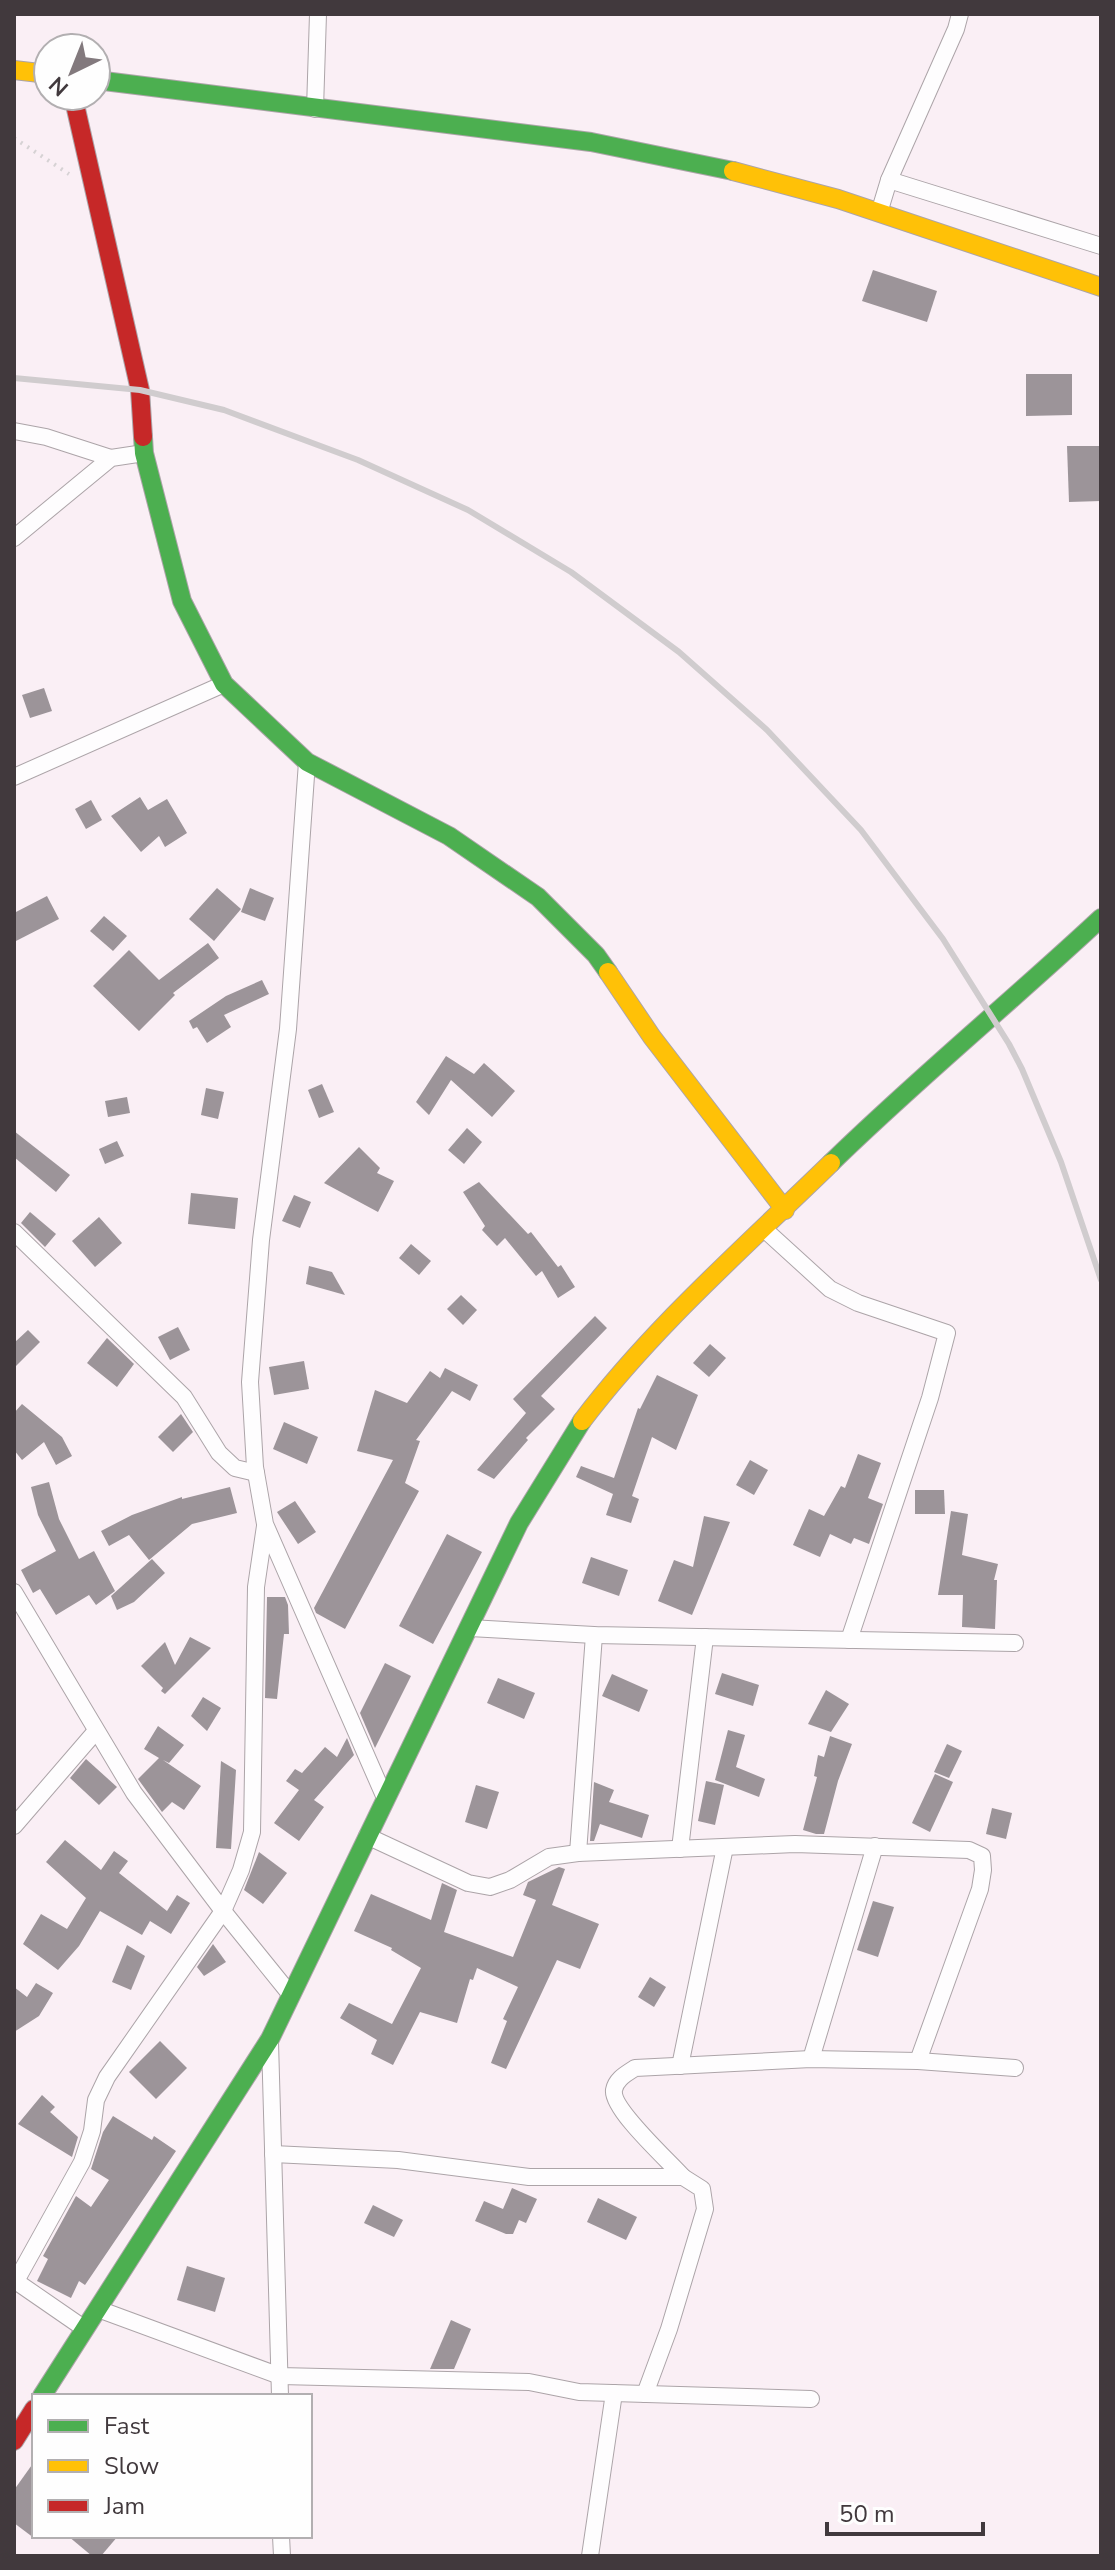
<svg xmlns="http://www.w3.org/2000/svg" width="1115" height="2570" font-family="'Nunito Sans',sans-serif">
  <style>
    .building { fill: #9c9499 }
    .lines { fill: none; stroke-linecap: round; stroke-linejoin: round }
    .street-casing { stroke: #aca4a8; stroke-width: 18 }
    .fast-casing { stroke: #aca4a8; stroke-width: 20 }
    .slow-casing { stroke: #aca4a8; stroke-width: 20 }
    .jam-casing { stroke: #aca4a8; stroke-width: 20 }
    .path { stroke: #d6d2d4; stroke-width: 4; stroke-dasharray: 2 6; stroke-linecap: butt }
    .street { stroke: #fefdfe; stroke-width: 16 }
    .fast { stroke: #4caf50; stroke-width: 18 }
    .slow { stroke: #ffc107; stroke-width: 18 }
    .jam { stroke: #c62828; stroke-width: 18 }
    .rail { stroke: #d0ccce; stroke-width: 6 }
  </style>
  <rect width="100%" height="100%" fill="#faeff5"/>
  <g class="building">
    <path d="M 873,270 L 937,291 L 927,322 L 862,301 Z"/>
    <path d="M 1026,374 L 1072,374 L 1072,415 L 1026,416 Z"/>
    <path d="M 1067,446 L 1101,446 L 1101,501 L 1069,502 Z"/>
    <path d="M 44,688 L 52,711 L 30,718 L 22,695 Z"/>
    <path d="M 140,797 L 148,810 L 167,799 L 187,833 L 165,847 L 159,836 L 141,852 L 111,816 Z"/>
    <path d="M 91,800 L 102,820 L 86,829 L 75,809 Z"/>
    <path d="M 217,888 L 241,909 L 214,941 L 189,919 Z"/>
    <path d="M 250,888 L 274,898 L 265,921 L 241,912 Z"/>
    <path d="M 47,896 L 59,919 L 14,942 L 14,913 Z"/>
    <path d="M 104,916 L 127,936 L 113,951 L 90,931 Z"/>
    <path d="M 208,943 L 219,958 L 173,993 L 175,995 L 139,1031 L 93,986 L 129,950 L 159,980 Z"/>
    <path d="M 262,980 L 269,994 L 224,1015 L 231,1027 L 207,1043 L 197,1027 L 193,1029 L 189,1021 L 226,996 Z"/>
    <path d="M 446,1056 L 474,1074 L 484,1063 L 515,1091 L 492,1117 L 451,1080 L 429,1115 L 416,1102 Z"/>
    <path d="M 322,1084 L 334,1112 L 319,1118 L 308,1090 Z"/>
    <path d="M 206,1088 L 224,1092 L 218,1119 L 201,1115 Z"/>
    <path d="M 127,1097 L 130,1113 L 108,1117 L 105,1101 Z"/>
    <path d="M 467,1128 L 482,1142 L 464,1164 L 448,1150 Z"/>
    <path d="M 14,1131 L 70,1175 L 56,1192 L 14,1157 Z"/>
    <path d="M 117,1141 L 124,1156 L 105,1164 L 99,1149 Z"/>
    <path d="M 359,1147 L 380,1168 L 377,1173 L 394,1181 L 378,1212 L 324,1183 Z"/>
    <path d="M 479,1182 L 528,1234 L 531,1232 L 558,1267 L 561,1265 L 575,1287 L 558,1298 L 542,1271 L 536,1276 L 505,1238 L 497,1246 L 482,1230 L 485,1226 L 463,1192 Z"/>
    <path d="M 191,1193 L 238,1198 L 235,1229 L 188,1224 Z"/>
    <path d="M 294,1195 L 311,1202 L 300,1228 L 282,1221 Z"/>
    <path d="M 30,1212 L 56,1234 L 45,1247 L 21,1223 Z"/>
    <path d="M 99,1217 L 122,1243 L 95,1267 L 72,1241 Z"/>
    <path d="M 411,1244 L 431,1261 L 419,1275 L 399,1258 Z"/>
    <path d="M 309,1266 L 332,1272 L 345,1295 L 306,1284 Z"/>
    <path d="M 461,1295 L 477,1310 L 463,1325 L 447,1309 Z"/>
    <path d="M 595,1316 L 607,1328 L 541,1396 L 555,1409 L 526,1438 L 528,1440 L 494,1479 L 477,1470 L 526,1413 L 513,1399 Z"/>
    <path d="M 178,1327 L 190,1350 L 170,1360 L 158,1337 Z"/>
    <path d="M 28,1330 L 40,1342 L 14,1368 L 14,1343 Z"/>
    <path d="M 107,1338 L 134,1364 L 117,1387 L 87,1363 Z"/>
    <path d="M 710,1344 L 726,1358 L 709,1377 L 693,1363 Z"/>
    <path d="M 304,1361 L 309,1389 L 274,1395 L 269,1367 Z"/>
    <path d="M 445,1368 L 478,1385 L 470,1401 L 452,1391 L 416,1440 L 420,1441 L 405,1483 L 419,1491 L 345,1629 L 316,1613 L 314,1608 L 393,1460 L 357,1451 L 375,1390 L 407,1403 L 430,1371 L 440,1378 Z"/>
    <path d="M 657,1375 L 698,1395 L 676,1450 L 652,1437 L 632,1496 L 639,1499 L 631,1523 L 606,1515 L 613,1494 L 576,1477 L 581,1466 L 614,1478 L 638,1408 L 640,1409 Z"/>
    <path d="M 22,1404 L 62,1437 L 72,1456 L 56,1465 L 44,1442 L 22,1460 L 14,1450 L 14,1413 Z"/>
    <path d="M 181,1414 L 193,1432 L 173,1452 L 158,1437 Z"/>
    <path d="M 284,1422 L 318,1437 L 307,1464 L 273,1449 Z"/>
    <path d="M 858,1454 L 881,1463 L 868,1498 L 883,1504 L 869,1544 L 854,1538 L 851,1544 L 830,1534 L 820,1557 L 793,1545 L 809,1509 L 824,1516 L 841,1486 L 845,1488 Z"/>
    <path d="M 750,1460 L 768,1470 L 754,1495 L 736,1485 Z"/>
    <path d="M 49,1482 L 59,1519 L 79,1559 L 94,1551 L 115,1591 L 96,1605 L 89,1595 L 56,1615 L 40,1589 L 33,1593 L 21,1570 L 56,1551 L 38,1515 L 31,1487 Z"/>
    <path d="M 230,1487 L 237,1513 L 192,1524 L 149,1560 L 129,1535 L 109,1546 L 101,1531 L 132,1515 L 182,1497 L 182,1499 Z"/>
    <path d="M 915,1490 L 944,1490 L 945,1514 L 915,1514 Z"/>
    <path d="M 295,1501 L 316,1532 L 298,1544 L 277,1512 Z"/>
    <path d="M 951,1511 L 968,1514 L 962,1555 L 998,1564 L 994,1580 L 997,1580 L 995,1629 L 962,1627 L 963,1595 L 938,1595 Z"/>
    <path d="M 704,1516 L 730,1522 L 692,1615 L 658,1601 L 674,1560 L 693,1567 Z"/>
    <path d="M 447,1534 L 482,1552 L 433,1644 L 399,1626 Z"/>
    <path d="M 591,1557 L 628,1570 L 619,1596 L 582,1583 Z"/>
    <path d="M 152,1559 L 165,1573 L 134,1602 L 117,1610 L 111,1596 Z"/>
    <path d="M 267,1597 L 285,1597 L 288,1605 L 289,1634 L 284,1634 L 277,1699 L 265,1698 Z"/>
    <path d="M 190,1637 L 211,1648 L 165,1694 L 161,1691 L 163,1688 L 141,1666 L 165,1642 L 175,1665 Z"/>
    <path d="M 385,1663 L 411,1676 L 375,1748 L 360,1713 Z"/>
    <path d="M 722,1673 L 759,1685 L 753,1706 L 715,1694 Z"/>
    <path d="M 612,1674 L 648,1690 L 639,1712 L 602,1696 Z"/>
    <path d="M 498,1678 L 535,1693 L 524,1719 L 487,1703 Z"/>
    <path d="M 826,1690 L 849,1704 L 831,1732 L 808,1724 Z"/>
    <path d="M 203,1697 L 221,1708 L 207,1731 L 191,1716 Z"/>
    <path d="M 158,1726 L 184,1745 L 169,1763 L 163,1760 L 201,1786 L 184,1810 L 172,1802 L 162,1812 L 138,1779 L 159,1758 L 144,1749 Z"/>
    <path d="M 728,1730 L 745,1735 L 736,1767 L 765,1779 L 759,1797 L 715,1780 Z"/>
    <path d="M 830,1736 L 852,1744 L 838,1781 L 824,1834 L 816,1834 L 803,1830 L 817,1777 L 814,1776 L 818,1755 L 824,1757 Z"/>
    <path d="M 347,1738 L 354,1755 L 314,1800 L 324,1807 L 299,1841 L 274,1823 L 299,1790 L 286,1781 L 295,1769 L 302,1773 L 325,1747 L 337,1757 Z"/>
    <path d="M 947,1744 L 962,1751 L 949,1778 L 934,1772 Z"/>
    <path d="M 86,1759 L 117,1787 L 99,1805 L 70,1778 Z"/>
    <path d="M 221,1761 L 236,1770 L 231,1849 L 216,1848 Z"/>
    <path d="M 935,1774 L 953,1782 L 930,1832 L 912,1823 Z"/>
    <path d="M 706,1781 L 724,1785 L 715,1825 L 698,1821 Z"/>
    <path d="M 594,1782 L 614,1790 L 609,1802 L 649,1815 L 642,1838 L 600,1824 L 594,1841 L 590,1841 Z"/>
    <path d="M 476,1785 L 499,1792 L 487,1829 L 465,1822 Z"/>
    <path d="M 992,1808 L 1012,1813 L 1006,1839 L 986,1834 Z"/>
    <path d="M 65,1840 L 101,1870 L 114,1851 L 128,1861 L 119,1873 L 167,1911 L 177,1895 L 190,1903 L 171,1934 L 150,1921 L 142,1935 L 100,1911 L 79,1946 L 58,1970 L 23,1944 L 41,1914 L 67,1929 L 86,1898 L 46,1862 Z"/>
    <path d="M 259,1852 L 287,1873 L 263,1904 L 244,1890 Z"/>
    <path d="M 559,1867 L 565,1869 L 552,1905 L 599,1924 L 580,1969 L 557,1960 L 506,2069 L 491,2063 L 507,2021 L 503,2019 L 518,1987 L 477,1968 L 473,1980 L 470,1979 L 457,2023 L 420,2012 L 393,2065 L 371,2054 L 377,2040 L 340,2018 L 349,2003 L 392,2024 L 421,1968 L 391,1950 L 392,1948 L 354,1931 L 371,1894 L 431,1920 L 442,1883 L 457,1890 L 444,1932 L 513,1957 L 536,1900 L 523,1895 L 528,1882 Z"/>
    <path d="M 873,1901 L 894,1907 L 878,1957 L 857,1950 Z"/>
    <path d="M 213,1944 L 226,1962 L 204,1976 L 197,1967 Z"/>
    <path d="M 127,1945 L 145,1956 L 131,1990 L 112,1982 Z"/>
    <path d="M 650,1977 L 666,1987 L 654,2007 L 638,1997 Z"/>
    <path d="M 36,1983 L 53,1993 L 39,2016 L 14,2032 L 14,1987 L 27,1997 Z"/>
    <path d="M 160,2041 L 187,2068 L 156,2099 L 129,2072 Z"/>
    <path d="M 42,2095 L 55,2107 L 50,2112 L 78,2137 L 72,2157 L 18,2124 Z"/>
    <path d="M 113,2116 L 152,2140 L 154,2136 L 176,2151 L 85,2285 L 79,2281 L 71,2298 L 37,2281 L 48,2259 L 43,2256 L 76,2196 L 91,2207 L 109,2180 L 91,2169 L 103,2132 Z"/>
    <path d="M 512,2188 L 537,2199 L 526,2223 L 519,2220 L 513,2234 L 506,2234 L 475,2221 L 484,2201 L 503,2209 Z"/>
    <path d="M 598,2198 L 637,2217 L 626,2240 L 587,2222 Z"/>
    <path d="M 373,2205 L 403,2220 L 394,2237 L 364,2223 Z"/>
    <path d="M 187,2266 L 225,2278 L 215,2312 L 177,2300 Z"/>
    <path d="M 451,2320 L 471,2329 L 454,2369 L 430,2369 Z"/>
    <path d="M 34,2462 L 34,2538 L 14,2523 L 14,2490 Z"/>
    <path d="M 68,2536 L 118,2536 L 101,2556 L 92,2556 Z"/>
  </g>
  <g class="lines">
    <defs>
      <g id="street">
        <path d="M 315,109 L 318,14"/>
        <path d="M 889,180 L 956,29 L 960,14"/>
        <path d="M 879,213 L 889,180 L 1101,246"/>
        <path d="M 14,431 L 46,437 L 111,458"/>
        <path d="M 14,538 L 111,458 L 144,453"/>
        <path d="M 307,762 L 288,1029 L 261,1240 L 250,1382 L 255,1467 L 265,1524 L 385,1798"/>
        <path d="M 14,777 L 224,684"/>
        <path d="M 764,1229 L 830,1289 L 858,1303 L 947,1333 L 930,1398 L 849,1640"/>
        <path d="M 14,1232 L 184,1397 L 219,1453 L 235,1468 L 256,1473"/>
        <path d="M 14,1592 L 134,1793 L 223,1911 L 290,1994"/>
        <path d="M 470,1628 L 594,1635 L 1015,1643"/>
        <path d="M 14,1826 L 96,1731"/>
        <path d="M 367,1836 L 468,1883 L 490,1887 L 510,1880 L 549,1857 L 578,1853 L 795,1844 L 969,1850 L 982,1856 L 983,1870 L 980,1889 L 918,2061"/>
        <path d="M 680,1849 L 705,1637"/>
        <path d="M 578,1853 L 594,1635"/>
        <path d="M 270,2042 L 280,2396"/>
        <path d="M 811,2059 L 875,1846"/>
        <path d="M 680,2066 L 725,1847"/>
        <path d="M 273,2154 L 398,2160 L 529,2177 L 683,2177 L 702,2189 L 705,2209 L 669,2329 L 645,2394"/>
        <path d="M 683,2177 C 669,2161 611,2109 614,2090 C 616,2079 626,2074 635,2068 L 811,2059 L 918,2061 L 1015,2068"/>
        <path d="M 14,2280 L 85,2329"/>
        <path d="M 16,2281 L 82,2162 L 92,2131 L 96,2100 L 107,2077 L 223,1911 L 241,1870 L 252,1832 L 256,1587 L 265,1526"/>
        <path d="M 98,2309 L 280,2376 L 529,2382 L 579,2392 L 811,2399"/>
        <path d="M 281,2536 L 282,2556"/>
        <path d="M 590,2556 L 614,2393"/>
      </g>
      <g id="fast">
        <path d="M 96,80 L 591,142 L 733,171"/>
        <path d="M 143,437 L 144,453 L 182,601 L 224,684 L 307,762 L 449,836 L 538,897 L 596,955 L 608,972"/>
        <path d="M 831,1163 C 918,1078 1012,1001 1101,918"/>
        <path d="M 42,2396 L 270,2039 L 519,1523 L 582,1421"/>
      </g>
      <g id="slow">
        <path d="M 14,70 L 48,74"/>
        <path d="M 733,171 L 838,199 L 1101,287"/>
        <path d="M 608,972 L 652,1037 L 785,1210"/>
        <path d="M 582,1421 C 654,1326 746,1246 831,1163"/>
      </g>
      <g id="jam">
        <path d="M 73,96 L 140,390 L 143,437"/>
        <path d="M 14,2441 L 34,2409"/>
      </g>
    </defs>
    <use href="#street" class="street-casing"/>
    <use href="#fast" class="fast-casing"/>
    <use href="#slow" class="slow-casing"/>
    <use href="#jam" class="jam-casing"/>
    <path class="path" d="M 14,138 L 69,174"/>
    <use href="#street" class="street"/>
    <use href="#fast" class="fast"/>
    <use href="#slow" class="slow"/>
    <use href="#jam" class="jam"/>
    <path class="rail" d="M 14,378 L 140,390 L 224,410 L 358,460 L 468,510 L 571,572 L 679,652 L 767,730 L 861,830 L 943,939 L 1009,1044 L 1022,1069 L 1061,1162 L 1101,1280"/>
  </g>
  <rect width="1115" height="2570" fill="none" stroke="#41393d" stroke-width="32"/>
  <rect x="32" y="2394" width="280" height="144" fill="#fefefe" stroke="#b2afb1" stroke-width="2"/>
  <rect x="48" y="2420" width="40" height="12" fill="#4caf50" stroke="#b2afb1" stroke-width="2"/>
  <text x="104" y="2434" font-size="24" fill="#41393d">Fast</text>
  <rect x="48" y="2460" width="40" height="12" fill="#ffc107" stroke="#b2afb1" stroke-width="2"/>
  <text x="104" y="2474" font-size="24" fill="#41393d">Slow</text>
  <rect x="48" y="2500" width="40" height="12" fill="#c62828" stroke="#b2afb1" stroke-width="2"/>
  <text x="104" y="2514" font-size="24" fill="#41393d">Jam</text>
  <g transform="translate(72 72) rotate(223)"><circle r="38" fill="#fefefe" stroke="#b2afb1" stroke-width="2"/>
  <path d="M0-6L14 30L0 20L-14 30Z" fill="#82797d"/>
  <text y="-12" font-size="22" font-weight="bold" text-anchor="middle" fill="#41393d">N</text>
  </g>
  <path d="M827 2522v12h156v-12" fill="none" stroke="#41393d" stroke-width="4"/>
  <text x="839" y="2522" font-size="24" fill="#41393d" stroke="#fefefe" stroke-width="6" paint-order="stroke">50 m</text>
</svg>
